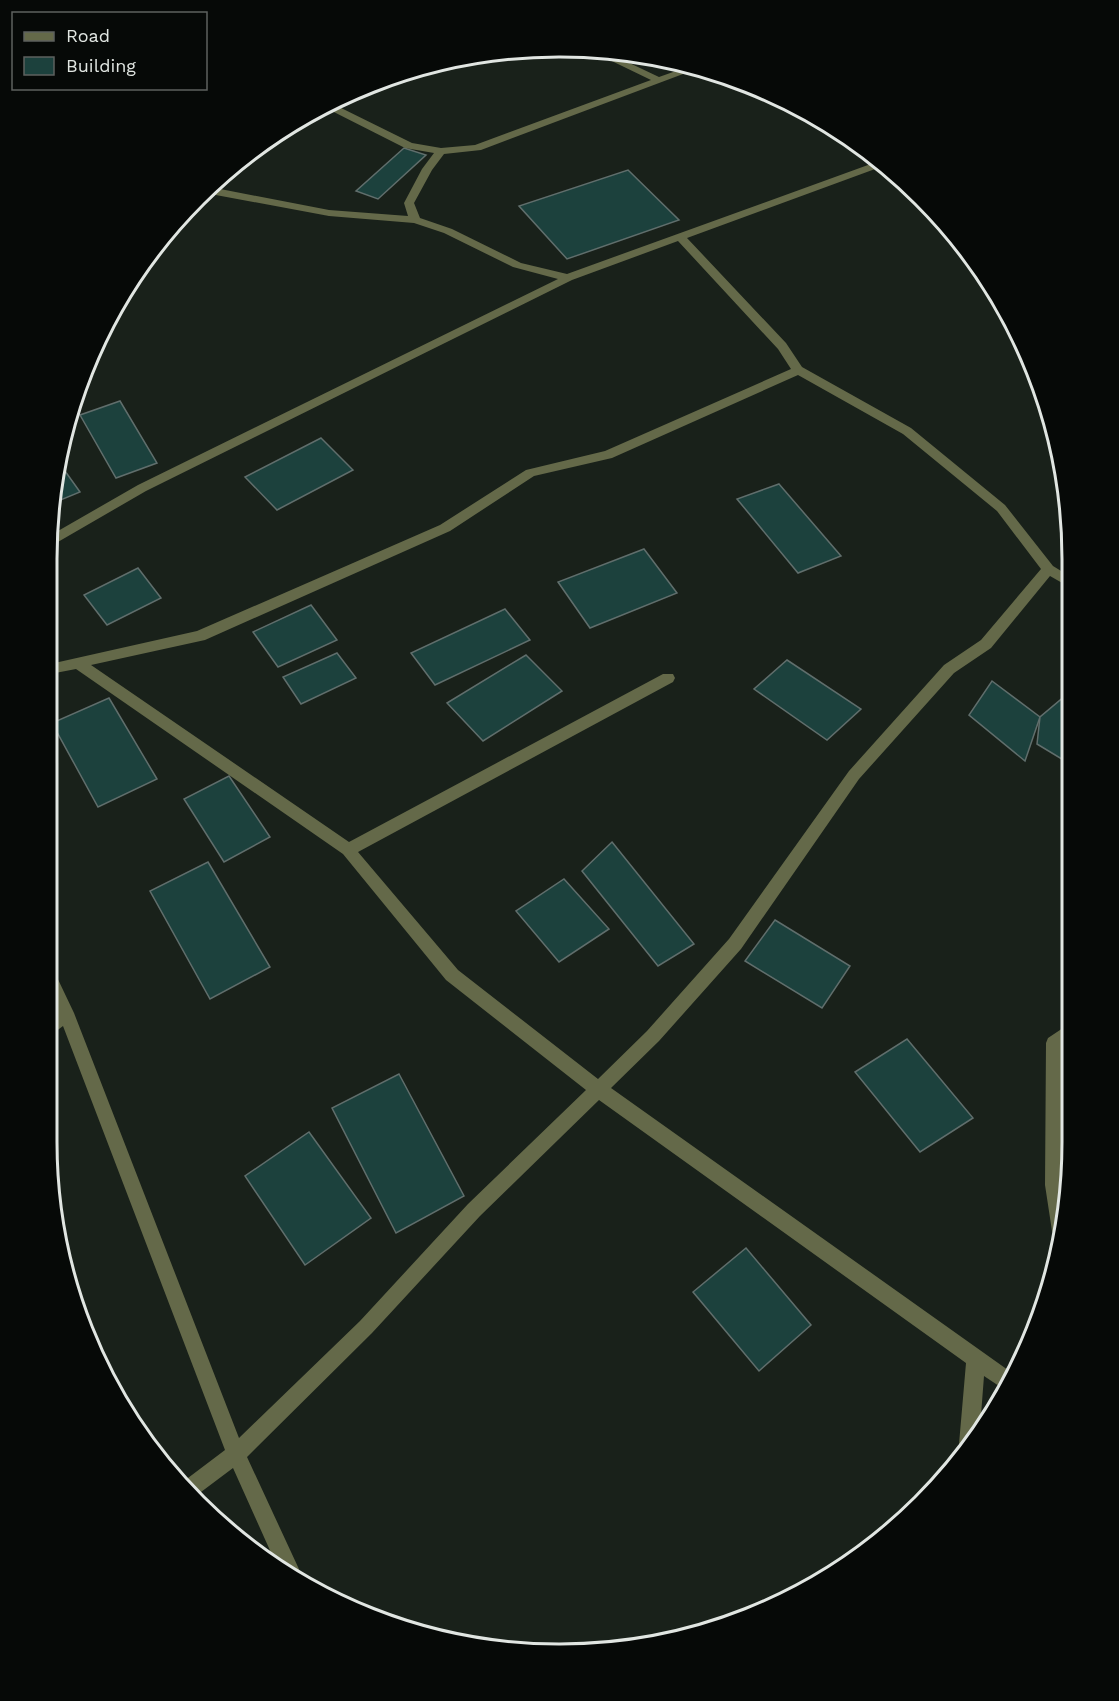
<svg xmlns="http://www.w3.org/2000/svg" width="1119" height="1701" font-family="'Work Sans',sans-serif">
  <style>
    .building { fill: #1c413d; stroke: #606e6c; stroke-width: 1.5 }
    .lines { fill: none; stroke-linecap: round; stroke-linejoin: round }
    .minor { fill: #646949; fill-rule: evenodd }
    .rim { fill: none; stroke: #e1e6e2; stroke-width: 3 }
  </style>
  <rect width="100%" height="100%" fill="#19211a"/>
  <g class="building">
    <path d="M 404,148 L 426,155 L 378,199 L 356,191 Z"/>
    <path d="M 628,170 L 679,220 L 567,259 L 519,206 Z"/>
    <path d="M 120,401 L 157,463 L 116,478 L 80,415 Z"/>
    <path d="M 321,438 L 353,470 L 277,510 L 245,477 Z"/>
    <path d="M 60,464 L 80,492 L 51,504 L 51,492 Z"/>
    <path d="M 779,484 L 841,556 L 798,573 L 737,499 Z"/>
    <path d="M 644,549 L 677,593 L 590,628 L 558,582 Z"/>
    <path d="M 138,568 L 161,598 L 107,625 L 84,595 Z"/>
    <path d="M 311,605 L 337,640 L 278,667 L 253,632 Z"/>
    <path d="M 505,609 L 530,640 L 435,685 L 411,653 Z"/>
    <path d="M 337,653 L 356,678 L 301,704 L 283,677 Z"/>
    <path d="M 526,655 L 562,691 L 483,741 L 447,703 Z"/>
    <path d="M 787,660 L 861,709 L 827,740 L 754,689 Z"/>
    <path d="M 992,681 L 1040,717 L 1025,761 L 969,715 Z"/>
    <path d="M 1071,691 L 1070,764 L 1037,744 L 1040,717 Z"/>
    <path d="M 109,698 L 157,779 L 98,807 L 52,723 Z"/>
    <path d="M 229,776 L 270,837 L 224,862 L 184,799 Z"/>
    <path d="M 612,842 L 694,944 L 658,966 L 582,871 Z"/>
    <path d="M 208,862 L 270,967 L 210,999 L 150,891 Z"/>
    <path d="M 564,879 L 609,929 L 559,962 L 516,911 Z"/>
    <path d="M 775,920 L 850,966 L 822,1008 L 745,961 Z"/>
    <path d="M 907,1039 L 973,1118 L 920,1152 L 855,1072 Z"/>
    <path d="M 399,1074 L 464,1196 L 396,1233 L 332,1108 Z"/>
    <path d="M 309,1132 L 371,1218 L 305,1265 L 245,1176 Z"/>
    <path d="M 746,1248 L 811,1325 L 759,1371 L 693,1292 Z"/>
  </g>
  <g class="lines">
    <g class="minor">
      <path d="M 589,50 L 602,50 L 659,77 L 690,66 L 699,68 L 481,150 L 444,154 L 432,170 L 414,203 L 420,218 L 452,229 L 521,263 L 567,274 L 879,161 L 886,165 L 687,238 L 786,343 L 802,367 L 911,428 L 1005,505 L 1053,566 L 1071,577 L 1071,588 L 1050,576 L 991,648 L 954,673 L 859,779 L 741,949 L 659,1041 L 611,1088 L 1015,1375 L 1005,1390 L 984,1376 L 980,1428 L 962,1451 L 959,1444 L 966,1363 L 599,1100 L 480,1216 L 372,1333 L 247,1457 L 298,1567 L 301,1574 L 299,1578 L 277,1566 L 233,1468 L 197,1495 L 184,1481 L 225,1450 L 63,1026 L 47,1038 L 47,1020 L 57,1011 L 48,992 L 48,969 L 54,971 L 74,1013 L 239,1438 L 360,1321 L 468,1204 L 586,1090 L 446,980 L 343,854 L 76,669 L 50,674 L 50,664 L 197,631 L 440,525 L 526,470 L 605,451 L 791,369 L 778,349 L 678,241 L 572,280 L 146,491 L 51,546 L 51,535 L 138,485 L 558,279 L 513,267 L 444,233 L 414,223 L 329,216 L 205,193 L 210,187 L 329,210 L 408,216 L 404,203 L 422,169 L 434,153 L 405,148 L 322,106 L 329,102 L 412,143 L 441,148 L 475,145 L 651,80 ZM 798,375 L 903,434 L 997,511 L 1041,569 L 981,640 L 944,665 L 849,771 L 729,939 L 647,1031 L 598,1079 L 458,970 L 358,852 L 673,682 L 675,678 L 673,674 L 663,674 L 349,842 L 91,665 L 205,640 L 450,531 L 534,476 L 612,458 Z"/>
      <path d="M 1069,1024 L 1069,1041 L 1062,1046 L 1063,1185 L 1067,1212 L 1059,1239 L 1055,1237 L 1052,1231 L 1045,1185 L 1046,1043 L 1048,1038 Z"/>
    </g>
  </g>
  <path d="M0 0H1119V1701H0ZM559 57H560A502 502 0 0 1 1062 559V1142A502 502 0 0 1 560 1644H559A502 502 0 0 1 57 1142V559A502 502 0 0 1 559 57Z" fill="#060907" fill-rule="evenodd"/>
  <path class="rim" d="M559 57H560A502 502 0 0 1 1062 559V1142A502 502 0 0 1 560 1644H559A502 502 0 0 1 57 1142V559A502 502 0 0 1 559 57Z"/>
  <rect x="12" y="12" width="195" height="78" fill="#060907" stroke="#5e615f" stroke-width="1.5"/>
  <rect x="24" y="32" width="30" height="9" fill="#646949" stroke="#5e615f" stroke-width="1.5"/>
  <text x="66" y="42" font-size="18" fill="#e1e6e2">Road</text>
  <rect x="24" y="57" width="30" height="18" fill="#1c413d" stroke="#5e615f" stroke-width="1.5"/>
  <text x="66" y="72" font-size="18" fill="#e1e6e2">Building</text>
</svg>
